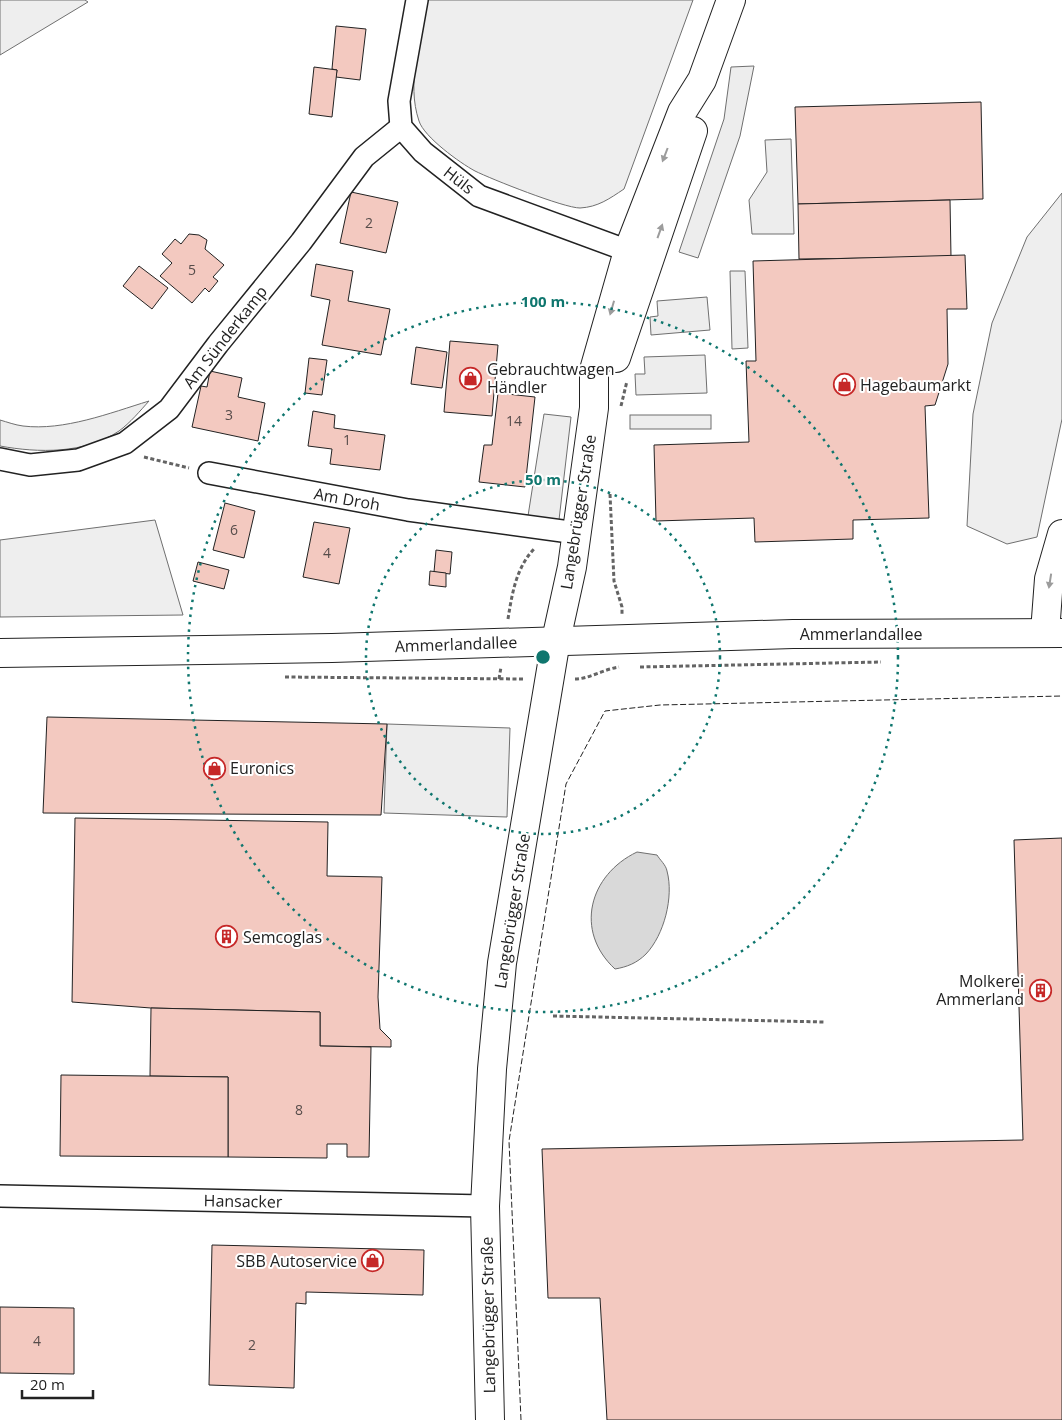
<svg xmlns="http://www.w3.org/2000/svg" width="1062" height="1420" font-family="'Open Sans',sans-serif">
  <style>
    .green { fill: #eee; stroke: #6f6f6f }
    .parking { fill: #ededed; stroke: #6f6f6f }
    .water { fill: #d9d9d9; stroke: #6f6f6f }
    .building { fill: #f3c9c0; stroke: #222 }
    .lines { fill: none; stroke-linecap: round; stroke-linejoin: round }
    .street-casing { stroke: #222; stroke-width: 24 }
    .secondary-casing { stroke: #222; stroke-width: 30 }
    .highway-casing { stroke: #222; stroke-width: 30 }
    .path { stroke: #646464; stroke-width: 3; stroke-dasharray: 4 2.5; stroke-linecap: butt }
    .street { stroke: #fff; stroke-width: 21 }
    .secondary { stroke: #fff; stroke-width: 28 }
    .highway { stroke: #fff; stroke-width: 28 }
    .fence { stroke: #222; stroke-width: 1; stroke-dasharray: 6 2.5; stroke-linecap: butt }
    .oneway { fill: #9c9c9c }
    .ring { fill: none; stroke: #0f766e; stroke-width: 2.5; stroke-dasharray: 2.5 5 }
    .labels { text-anchor: middle; stroke-width: 4; stroke-linejoin: round; paint-order: stroke }
    .number-label { font-size: 14px; fill: #564c4a }
    .street-label { font-size: 16px; fill: #222; stroke: #fff }
    .poi-label { font-size: 16px; fill: #222; stroke: #fff; text-anchor: start }
    .centre { fill: #0f766e; stroke: #fff; stroke-width: 2.5 }
    .ring-label { font-size: 15px; text-anchor: middle; font-weight: bold; fill: #0f766e; stroke: #fff; stroke-width: 4; stroke-linejoin: round; paint-order: stroke }
  </style>
  <rect width="100%" height="100%" fill="#fff"/>
  <g class="green">
    <path d="M 0,0 L 85,0 L 88,2 L 0,55 Z"/>
    <path d="M 427,0 L 693,0 L 624,189 C 609,199 598,207 580,208 C 564,208 491,179 475,171 C 460,163 424,137 419,121 C 406,83 421,38 427,0 Z"/>
    <path d="M 1062,193 L 1062,419 L 1037,537 L 1007,544 L 967,526 L 973,414 L 992,323 L 1027,237 Z"/>
    <path d="M 149,401 C 140,411 130,423 119,431 C 85,454 38,453 0,446 L 0,420 C 7,422 15,425 23,426 C 64,431 110,413 149,401 Z"/>
    <path d="M 155,520 L 183,615 L 0,617 L 0,540 Z"/>
  </g>
  <g class="parking">
    <path d="M 754,66 L 740,136 L 698,258 L 679,252 L 724,119 L 731,67 Z"/>
    <path d="M 791,139 L 794,234 L 752,234 L 749,200 L 767,172 L 765,140 Z"/>
    <path d="M 730,271 L 745,271 L 748,348 L 732,349 Z"/>
    <path d="M 707,297 L 710,330 L 651,335 L 650,317 L 658,316 L 657,301 Z"/>
    <path d="M 705,355 L 707,393 L 636,395 L 635,374 L 645,374 L 644,357 Z"/>
    <path d="M 544,414 L 571,417 L 559,520 L 528,516 Z"/>
    <rect x="630" y="415" width="81" height="14"/>
    <path d="M 387,724 L 510,728 L 507,817 L 384,813 Z"/>
  </g>
  <path class="water" d="M 637,852 L 657,855 C 660,860 666,865 667,871 C 674,897 664,935 646,954 C 637,963 627,967 615,969 C 574,931 589,875 637,852 Z"/>
  <g class="building">
    <path d="M 336,26 L 366,29 L 360,80 L 336,77 L 337,70 L 332,69 Z"/>
    <path d="M 314,67 L 337,70 L 332,117 L 309,114 Z"/>
    <path d="M 981,102 L 983,199 L 798,204 L 795,107 Z"/>
    <path d="M 351,192 L 398,202 L 386,253 L 340,243 Z"/>
    <path d="M 950,200 L 951,257 L 799,259 L 798,204 Z"/>
    <path d="M 189,234 L 199,235 L 207,240 L 205,249 L 224,265 L 213,277 L 218,281 L 209,292 L 205,288 L 192,303 L 160,276 L 172,263 L 162,254 L 175,239 L 181,244 Z"/>
    <path d="M 965,255 L 967,309 L 947,309 L 948,364 L 935,405 L 925,406 L 929,518 L 853,520 L 853,539 L 755,542 L 754,518 L 656,521 L 654,445 L 749,442 L 746,361 L 756,361 L 753,261 Z"/>
    <path d="M 316,264 L 353,271 L 348,301 L 390,309 L 381,355 L 322,345 L 330,300 L 311,296 Z"/>
    <path d="M 139,266 L 168,288 L 152,309 L 123,286 Z"/>
    <path d="M 450,341 L 498,345 L 492,416 L 444,412 Z"/>
    <path d="M 416,347 L 447,352 L 442,388 L 411,384 Z"/>
    <path d="M 309,358 L 327,360 L 322,395 L 305,393 Z"/>
    <path d="M 210,371 L 242,378 L 238,397 L 265,403 L 258,441 L 192,427 L 201,386 L 207,387 Z"/>
    <path d="M 498,393 L 535,397 L 525,487 L 479,482 L 484,445 L 492,445 Z"/>
    <path d="M 313,411 L 335,415 L 334,428 L 385,435 L 380,470 L 330,464 L 332,449 L 308,446 Z"/>
    <path d="M 225,503 L 255,511 L 244,558 L 213,550 Z"/>
    <path d="M 314,522 L 350,528 L 339,584 L 303,577 Z"/>
    <path d="M 436,550 L 452,552 L 450,574 L 434,572 Z"/>
    <path d="M 198,562 L 229,570 L 224,589 L 193,581 Z"/>
    <path d="M 430,571 L 446,573 L 446,587 L 429,585 Z"/>
    <path d="M 47,717 L 387,724 L 381,815 L 43,813 Z"/>
    <path d="M 75,818 L 328,822 L 327,876 L 382,877 L 378,997 L 380,1029 L 391,1040 L 391,1047 L 320,1046 L 320,1012 L 151,1008 L 72,1002 Z"/>
    <path d="M 1062,838 L 1062,1420 L 607,1420 L 600,1298 L 548,1298 L 542,1149 L 1023,1140 L 1014,840 Z"/>
    <path d="M 151,1008 L 320,1012 L 320,1046 L 371,1047 L 369,1157 L 347,1157 L 347,1144 L 327,1144 L 327,1158 L 228,1157 L 228,1077 L 150,1076 Z"/>
    <path d="M 61,1075 L 228,1077 L 228,1157 L 60,1156 Z"/>
    <path d="M 212,1245 L 424,1250 L 423,1295 L 306,1292 L 306,1304 L 296,1303 L 294,1388 L 209,1385 Z"/>
    <path d="M 0,1307 L 74,1308 L 74,1374 L 0,1373 Z"/>
  </g>
  <g class="lines">
    <defs>
      <g id="street">
        <path d="M 417,0 L 399,101 L 401,127 L 423,152 L 479,196 L 642,256"/>
        <path d="M 0,459 L 30,465 L 78,460 L 125,443 L 169,409 L 218,344 L 301,242 L 364,157 L 401,127"/>
        <path d="M 209,473 L 408,510 L 577,533"/>
        <path d="M 0,1196 L 485,1206"/>
      </g>
      <g id="secondary">
        <path d="M 616,358 L 693,131"/>
        <path d="M 0,653 L 332,648 L 793,634 L 1062,633"/>
        <path d="M 490,1420 L 485,1206 L 492,1069 L 502,963 L 556,640 L 572,567 L 594,408 L 594,370 L 628,251 L 682,112 L 702,80 L 731,0"/>
      </g>
      <path id="highway" d="M 1045,632 L 1049,579 L 1062,534"/>
    </defs>
    <use href="#street" class="street-casing"/>
    <use href="#secondary" class="secondary-casing"/>
    <use href="#highway" class="highway-casing"/>
    <g class="path">
      <path d="M 621,406 L 627,381"/>
      <path d="M 144,457 L 189,468"/>
      <path d="M 610,494 L 614,581 L 622,607 L 622,614"/>
      <path d="M 508,619 C 512,594 516,568 534,549"/>
      <path d="M 640,667 L 881,662"/>
      <path d="M 285,677 L 524,679"/>
      <path d="M 499,679 L 501,667"/>
      <path d="M 575,679 C 589,679 604,669 619,667"/>
      <path d="M 553,1016 L 825,1022"/>
    </g>
    <use href="#street" class="street"/>
    <use href="#secondary" class="secondary"/>
    <use href="#highway" class="highway"/>
    <path class="fence" d="M 521,1420 L 509,1141 L 566,784 L 605,711 L 660,705 L 1062,696"/>
  </g>
  <defs><path id="oneway-solid" d="M-6-.8H1V-3.2L6.5 0L1 3.2V.8H-6Z" transform="scale(1.25)"/></defs>
  <g class="oneway">
    <use href="#oneway-solid" transform="translate(665 155) rotate(111)"/>
    <use href="#oneway-solid" transform="translate(660 231) rotate(-70)"/>
    <use href="#oneway-solid" transform="translate(612 308) rotate(106)"/>
    <use href="#oneway-solid" transform="translate(1050 581) rotate(99)"/>
  </g>
  <g class="ring">
    <circle cx="543" cy="657" r="177"/>
    <circle cx="543" cy="657" r="355"/>
  </g>
  <defs>
    <symbol id="shop-ring" viewBox="-11 -11 22 22"><circle r="9.5" fill="#fff" stroke="#c62828" stroke-width="1.5"/><path d="M-5-2.5h2.3a2.7 3.5 0 0 1 5.4 0H5L5.5 6h-11ZM-1.5-2.5h3a1.5 2.3 0 0 0-3 0Z" fill="#c62828"/></symbol>
    <symbol id="building-ring" viewBox="-11 -11 22 22"><circle r="9.5" fill="#fff" stroke="#c62828" stroke-width="1.5"/><path d="M-4-6H4V6H1V3H-1V6H-4ZM-2.5-4.3h1.7v1.8h-1.7ZM.8-4.3h1.7v1.8H.8ZM-2.5-1h1.7V.8h-1.7ZM.8-1h1.7V.8H.8Z" fill="#c62828"/></symbol>
  </defs>
  <g fill-rule="evenodd">
    <use href="#shop-ring" x="458" y="366" width="25" height="25"/>
    <use href="#shop-ring" x="832" y="372" width="25" height="25"/>
    <use href="#shop-ring" x="202" y="756" width="25" height="25"/>
    <use href="#building-ring" x="214" y="924" width="25" height="25"/>
    <use href="#building-ring" x="1028" y="978" width="25" height="25"/>
    <use href="#shop-ring" x="360" y="1248" width="25" height="25"/>
  </g>
  <g class="labels">
    <g class="number-label">
      <text x="369" y="228">2</text>
      <text x="192" y="275">5</text>
      <text x="229" y="420">3</text>
      <text x="514" y="426">14</text>
      <text x="347" y="445">1</text>
      <text x="234" y="535">6</text>
      <text x="327" y="558">4</text>
      <text x="299" y="1115">8</text>
      <text x="37" y="1346">4</text>
      <text x="252" y="1350">2</text>
    </g>
    <g class="street-label">
      <text transform="translate(459 180) rotate(38)" y="6">Hüls</text>
      <text transform="translate(225 337) rotate(-52)" y="6">Am Sünderkamp</text>
      <text transform="translate(347 499) rotate(10)" y="6">Am Droh</text>
      <text transform="translate(578 512) rotate(-81)" y="6">Langebrügger Straße</text>
      <text x="861" y="640">Ammerlandallee</text>
      <text transform="translate(456 644) rotate(-2)" y="6">Ammerlandallee</text>
      <text transform="translate(512 911) rotate(-81)" y="6">Langebrügger Straße</text>
      <text transform="translate(243 1201) rotate(1)" y="6">Hansacker</text>
      <text transform="translate(488 1315) rotate(-91)" y="6">Langebrügger Straße</text>
    </g>
    <g class="poi-label">
      <text x="487" y="375">Gebrauchtwagen<tspan x="487" dy="18">Händler</tspan></text>
      <text x="860" y="391">Hagebaumarkt</text>
      <text x="230" y="774">Euronics</text>
      <text x="243" y="943">Semcoglas</text>
      <text x="1024" y="987" text-anchor="end">Molkerei<tspan x="1024" dy="18">Ammerland</tspan></text>
      <text x="357" y="1267" text-anchor="end">SBB Autoservice</text>
    </g>
  </g>
  <circle cx="543" cy="657" r="8" class="centre"/>
  <g class="ring-label">
    <text x="543" y="307">100 m</text>
    <text x="543" y="485">50 m</text>
  </g>
  <path d="M22 1390v8h71v-8" fill="none" stroke="#222222" stroke-width="2.5"/>
  <text x="30" y="1390" font-size="15" fill="#222222" stroke="#ffffff" stroke-width="4" paint-order="stroke">20 m</text>
</svg>
